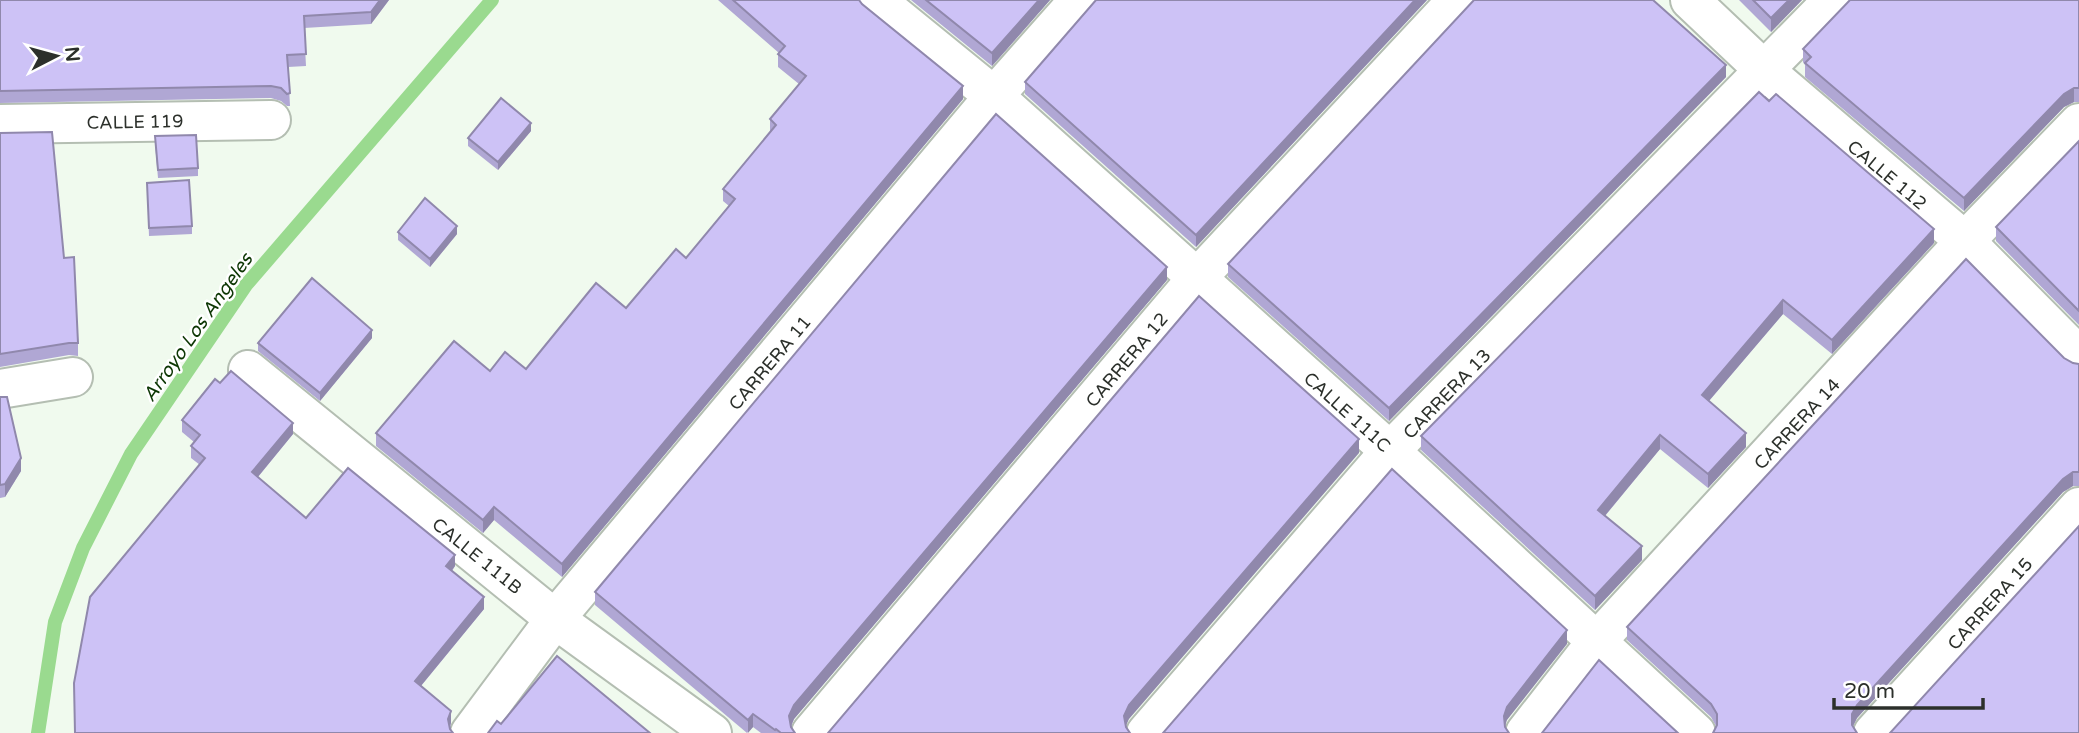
<svg xmlns="http://www.w3.org/2000/svg" width="2079" height="733" font-family="'Varela Round',sans-serif">
  <style>
    .lines { fill: none; stroke-linecap: round; stroke-linejoin: round }
    .stream { stroke: #9ada8f; stroke-width: 14 }
    .street-casing { stroke: #b4beb2; stroke-width: 42 }
    .street { stroke: #fff; stroke-width: 38 }
    .wall { fill: #b0a7d4 }
    .shaded-wall { fill: #9088ac }
    .building { fill: #cdc2f6; stroke: #9088ac; stroke-width: 2 }
    .labels { text-anchor: middle; stroke-width: 5; stroke-linejoin: round; paint-order: stroke }
    .street-label { font-size: 18px; fill: #2c302b; stroke: #fff }
    .water-label { font-size: 19px; font-style: italic; fill: #0d3704; stroke: #fff }
  </style>
  <rect width="100%" height="100%" fill="#f0faee"/>
  <g class="lines">
    <path class="stream" d="M 38,733 L 55,622 L 83,548 L 131,454 L 246,285 L 492,0"/>
    <defs>
      <g id="street">
        <path d="M 876,0 L 994,96 L 1390,451 L 1696,733"/>
        <path d="M 1690,0 L 1764,70 L 1965,241 L 2079,356"/>
        <path d="M 0,124 L 271,120"/>
        <path d="M 248,370 L 555,619 L 712,733"/>
        <path d="M 0,389 L 73,377"/>
        <path d="M 470,733 L 555,619 L 994,96 L 1079,0"/>
        <path d="M 811,733 L 1197,278 L 1457,0"/>
        <path d="M 1146,733 L 1390,451 L 1833,0"/>
        <path d="M 1525,733 L 1596,642 L 1965,241 L 2079,123"/>
        <path d="M 1873,733 L 2079,507"/>
      </g>
    </defs>
    <use href="#street" class="street-casing"/>
    <use href="#street" class="street"/>
  </g>
  <g class="wall">
    <path d="M 0,0 L 389,0 L 371,24 L 304,28 L 306,66 L 288,67 L 290,106 L 287,106 L 281,101 L 271,98 L 0,103 Z"/>
    <path d="M 718,0 L 859,0 L 862,4 L 963,99 L 562,577 L 494,520 L 483,533 L 376,446 L 376,433 L 490,371 L 526,369 L 626,308 L 686,258 L 729,206 L 723,201 L 723,189 L 770,132 L 770,119 L 799,84 L 778,67 L 778,54 L 779,53 Z"/>
    <path d="M 911,0 L 1050,0 L 992,66 Z"/>
    <path d="M 1427,0 L 1196,247 L 1025,94 L 1025,82 Z"/>
    <path d="M 1739,0 L 1802,0 L 1771,32 Z"/>
    <path d="M 2079,0 L 2079,102 L 2074,102 L 2064,107 L 1964,211 L 1805,77 L 1805,65 L 1803,62 L 1803,49 Z"/>
    <path d="M 1473,2 L 1726,77 L 1389,421 L 1228,277 L 1228,264 Z"/>
    <path d="M 531,131 L 498,170 L 468,146 L 468,138 Z"/>
    <path d="M 0,133 L 64,258 L 78,343 L 78,356 L 69,355 L 0,367 Z"/>
    <path d="M 2079,141 L 2079,325 L 1996,241 L 1996,227 Z"/>
    <path d="M 155,144 L 198,168 L 198,176 L 158,178 Z"/>
    <path d="M 147,183 L 192,226 L 192,234 L 149,236 Z"/>
    <path d="M 398,232 L 457,234 L 430,267 L 398,240 Z"/>
    <path d="M 1934,243 L 1832,354 L 1783,314 L 1709,401 L 1746,447 L 1708,488 L 1660,449 L 1605,516 L 1642,560 L 1595,610 L 1421,450 L 1421,436 Z"/>
    <path d="M 1167,280 L 794,719 L 791,727 L 795,733 L 761,733 L 753,727 L 747,733 L 595,605 L 595,592 Z"/>
    <path d="M 372,338 L 320,401 L 258,351 L 258,343 Z"/>
    <path d="M 2064,358 L 2073,363 L 2079,364 L 2079,486 L 2073,486 L 2063,492 L 1857,718 L 1853,726 L 1716,726 L 1711,717 L 1627,640 L 1627,627 Z"/>
    <path d="M 0,397 L 21,471 L 5,497 L 0,498 Z"/>
    <path d="M 182,420 L 293,434 L 258,477 L 306,518 L 455,566 L 452,571 L 484,609 L 421,686 L 451,723 L 450,728 L 200,465 L 191,458 L 191,446 L 194,442 L 182,432 Z"/>
  </g>
  <g class="shaded-wall">
    <path d="M 380,0 L 389,0 L 371,24 L 371,12 Z"/>
    <path d="M 1039,0 L 1050,0 L 992,66 L 992,53 Z"/>
    <path d="M 1415,0 L 1427,0 L 1196,247 L 1196,235 Z"/>
    <path d="M 1789,0 L 1802,0 L 1771,32 L 1771,18 Z"/>
    <path d="M 1726,65 L 1726,77 L 1389,421 L 1389,408 Z"/>
    <path d="M 963,86 L 963,99 L 562,577 L 562,564 Z"/>
    <path d="M 2074,88 L 2074,102 L 2064,107 L 1964,211 L 1964,198 L 2064,94 Z"/>
    <path d="M 531,123 L 531,131 L 498,170 L 498,162 Z"/>
    <path d="M 457,226 L 457,234 L 430,267 L 430,259 Z"/>
    <path d="M 1934,229 L 1934,243 L 1832,354 L 1832,340 Z"/>
    <path d="M 1167,267 L 1167,280 L 794,719 L 789,730 L 789,716 L 794,705 Z"/>
    <path d="M 1783,300 L 1783,314 L 1702,409 L 1702,395 Z"/>
    <path d="M 372,330 L 372,338 L 320,401 L 320,393 Z"/>
    <path d="M 293,423 L 293,434 L 252,484 L 252,472 Z"/>
    <path d="M 1746,433 L 1746,447 L 1708,488 L 1708,474 Z"/>
    <path d="M 1660,435 L 1660,449 L 1598,524 L 1598,510 Z"/>
    <path d="M 1359,439 L 1359,453 L 1129,719 L 1124,730 L 1124,716 L 1129,705 Z"/>
    <path d="M 21,458 L 21,471 L 5,497 L 5,484 Z"/>
    <path d="M 2073,472 L 2073,486 L 2063,492 L 1857,718 L 1852,728 L 1852,714 L 1857,705 L 2063,479 Z"/>
    <path d="M 494,507 L 494,520 L 483,533 L 483,520 Z"/>
    <path d="M 1642,546 L 1642,560 L 1595,610 L 1595,596 Z"/>
    <path d="M 455,555 L 455,566 L 446,578 L 446,566 Z"/>
    <path d="M 484,597 L 484,609 L 415,693 L 415,681 Z"/>
    <path d="M 1567,630 L 1567,644 L 1507,720 L 1504,729 L 1504,716 L 1507,707 Z"/>
    <path d="M 451,711 L 451,723 L 448,731 L 448,719 Z"/>
    <path d="M 753,714 L 753,727 L 748,733 L 748,720 Z"/>
  </g>
  <g class="building">
    <path d="M 0,0 L 380,0 L 371,12 L 304,16 L 306,54 L 287,55 L 290,93 L 287,94 L 281,88 L 271,86 L 0,91 Z"/>
    <path d="M 733,0 L 859,0 L 862,4 L 963,86 L 562,564 L 494,507 L 483,520 L 376,433 L 454,341 L 490,371 L 505,352 L 526,369 L 596,283 L 626,308 L 676,249 L 686,258 L 735,199 L 723,189 L 776,125 L 770,119 L 806,76 L 778,54 L 785,46 Z"/>
    <path d="M 926,0 L 1039,0 L 992,53 Z"/>
    <path d="M 1096,0 L 1415,0 L 1196,235 L 1025,82 Z"/>
    <path d="M 1474,0 L 1653,0 L 1726,65 L 1389,408 L 1228,264 Z"/>
    <path d="M 1753,0 L 1789,0 L 1771,18 Z"/>
    <path d="M 1850,0 L 2079,0 L 2079,88 L 2074,88 L 2064,94 L 1964,198 L 1805,63 L 1811,57 L 1803,49 Z"/>
    <path d="M 1759,92 L 1769,101 L 1776,94 L 1934,229 L 1832,340 L 1783,300 L 1702,395 L 1746,433 L 1708,474 L 1660,435 L 1598,510 L 1642,546 L 1595,596 L 1421,436 Z"/>
    <path d="M 501,98 L 531,123 L 498,162 L 468,138 Z"/>
    <path d="M 996,114 L 1167,267 L 794,705 L 789,716 L 791,727 L 795,733 L 781,733 L 776,729 L 775,730 L 753,714 L 748,720 L 595,592 Z"/>
    <path d="M 52,132 L 64,258 L 74,257 L 78,343 L 69,343 L 0,354 L 0,133 Z"/>
    <path d="M 196,135 L 198,168 L 158,170 L 155,136 Z"/>
    <path d="M 2079,141 L 2079,311 L 1996,227 Z"/>
    <path d="M 189,180 L 192,226 L 149,228 L 147,183 Z"/>
    <path d="M 425,198 L 457,226 L 430,259 L 398,232 Z"/>
    <path d="M 1966,259 L 2064,358 L 2073,363 L 2079,364 L 2079,472 L 2073,472 L 2063,479 L 1857,705 L 1852,714 L 1852,725 L 1857,733 L 1713,733 L 1717,725 L 1717,714 L 1711,704 L 1627,627 Z"/>
    <path d="M 312,278 L 372,330 L 320,393 L 258,343 Z"/>
    <path d="M 1199,296 L 1359,439 L 1129,705 L 1124,716 L 1126,727 L 1130,733 L 828,733 Z"/>
    <path d="M 231,371 L 293,423 L 252,472 L 306,518 L 348,468 L 455,555 L 446,566 L 484,597 L 415,681 L 451,711 L 448,719 L 450,729 L 453,733 L 75,733 L 74,683 L 90,597 L 205,458 L 191,446 L 200,435 L 182,420 L 215,379 L 220,383 Z"/>
    <path d="M 0,397 L 7,397 L 21,458 L 5,484 L 0,485 Z"/>
    <path d="M 1392,469 L 1567,630 L 1507,707 L 1504,716 L 1505,727 L 1509,733 L 1163,733 Z"/>
    <path d="M 2079,526 L 2079,733 L 1890,733 Z"/>
    <path d="M 557,656 L 650,733 L 488,733 L 497,721 L 501,724 Z"/>
    <path d="M 1599,660 L 1678,733 L 1542,733 Z"/>
  </g>
  <g class="labels">
    <g class="street-label">
      <text transform="translate(135 122) rotate(-1)" y="6">CALLE 119</text>
      <text transform="translate(1887 175) rotate(40)" y="6">CALLE 112</text>
      <text transform="translate(1127 360) rotate(-50)" y="6">CARRERA 12</text>
      <text transform="translate(770 363) rotate(-50)" y="6">CARRERA 11</text>
      <text transform="translate(1447 394) rotate(-46)" y="6">CARRERA 13</text>
      <text transform="translate(1347 412) rotate(42)" y="6">CALLE 111C</text>
      <text transform="translate(1797 424) rotate(-47)" y="6">CARRERA 14</text>
      <text transform="translate(477 556) rotate(39)" y="6">CALLE 111B</text>
      <text transform="translate(1990 604) rotate(-48)" y="6">CARRERA 15</text>
    </g>
    <g class="water-label">
      <text transform="translate(197 327) rotate(-55)" y="7">Arroyo Los Angeles</text>
    </g>
  </g>
  <g transform="translate(56 56) rotate(84)" stroke="#ffffff" stroke-width="5" paint-order="stroke">
  <path d="M0-5L12 26L0 18L-12 26Z" fill="#2c302b"/>
  <text y="-10" font-size="19" font-weight="bold" text-anchor="middle" fill="#2c302b">N</text>
  </g>
  <path d="M1834 698v10h149v-10" fill="none" stroke="#2c302b" stroke-width="3.5"/>
  <text x="1844" y="698" font-size="21" fill="#2c302b" stroke="#ffffff" stroke-width="5" paint-order="stroke">20 m</text>
</svg>
